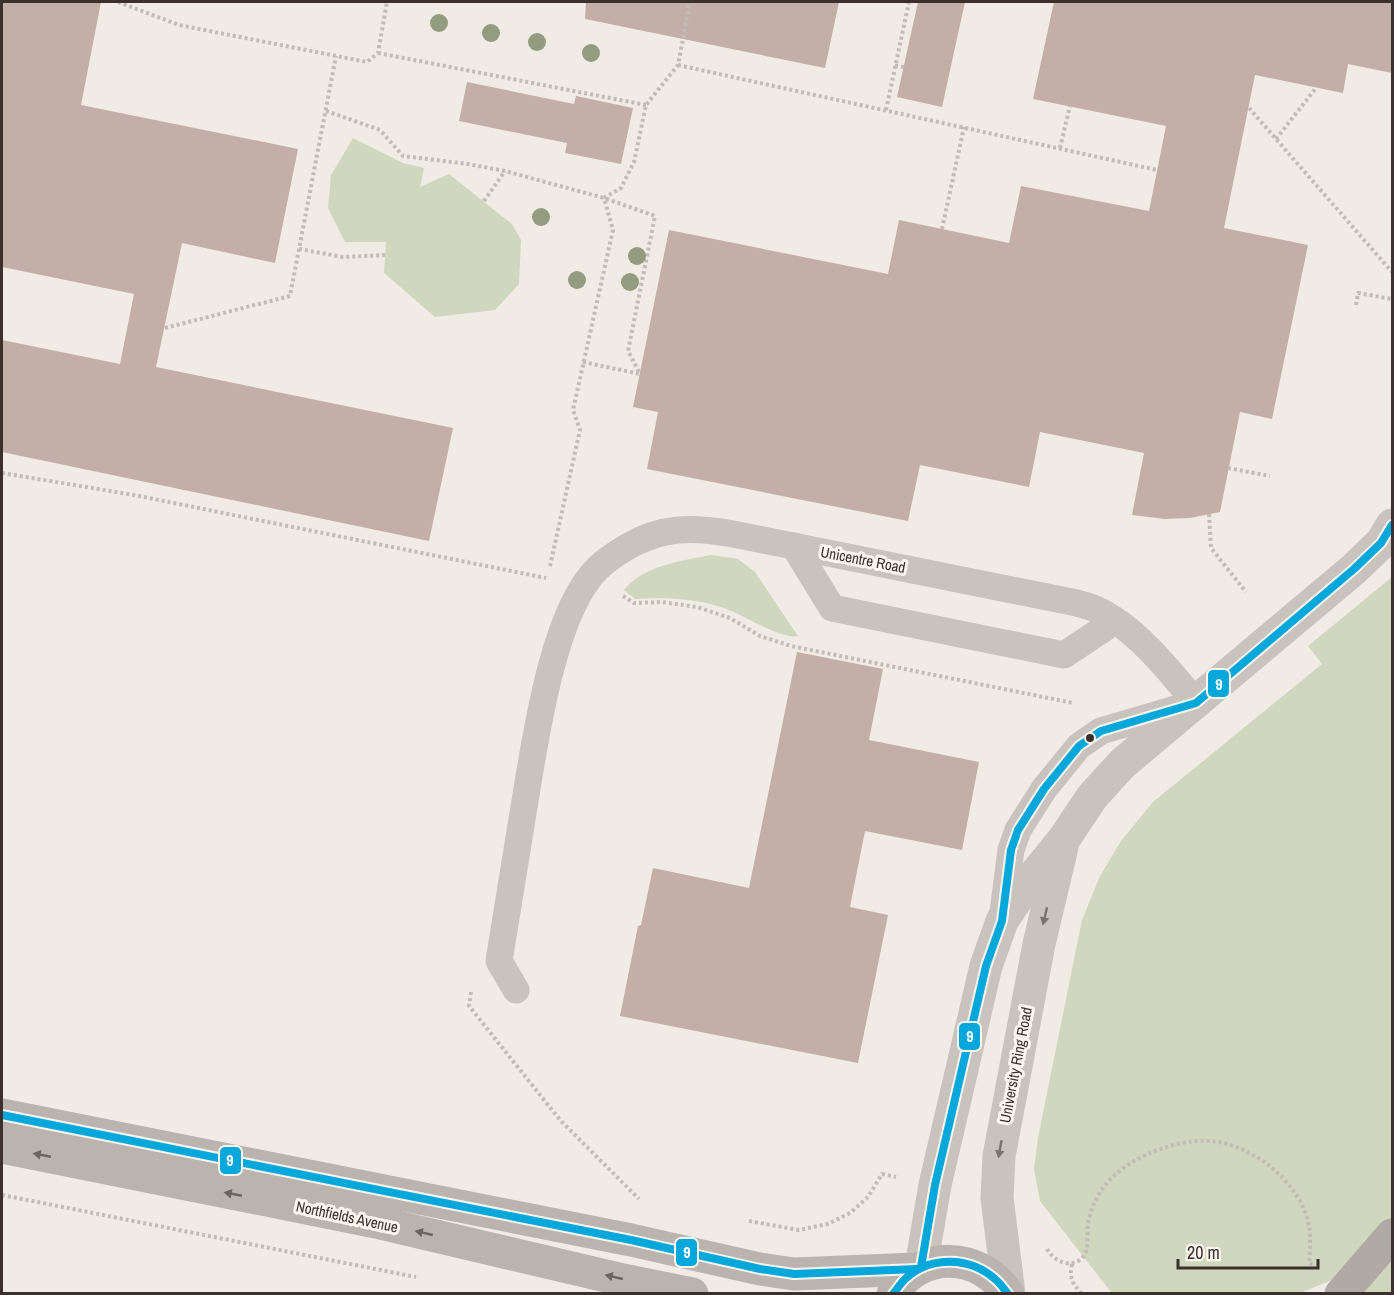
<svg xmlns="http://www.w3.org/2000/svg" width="1394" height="1295" font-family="'Archivo Narrow',sans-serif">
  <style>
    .green { fill: #d1d6bf }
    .building { fill: #c3afa7 }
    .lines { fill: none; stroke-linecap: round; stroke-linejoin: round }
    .path { stroke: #c2bbb6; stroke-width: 4; stroke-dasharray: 3 3; stroke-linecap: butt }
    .lane { stroke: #c9c3be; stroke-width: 27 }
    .street { stroke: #c9c3be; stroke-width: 33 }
    .secondary { stroke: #bab3ae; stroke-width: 33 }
    .highway { stroke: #afaaa4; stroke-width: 33 }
    .bus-1-casing { stroke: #fbf5ee; stroke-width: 12 }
    .bus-1 { stroke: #06a8db; stroke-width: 8 }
    .tree { fill: #959b80 }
    .oneway { fill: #7b726d }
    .oneway2 { fill: #6e645f }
    .bus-dot { fill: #3b302b; stroke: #fbf5ee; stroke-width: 2 }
    .labels { text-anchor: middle; stroke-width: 6; stroke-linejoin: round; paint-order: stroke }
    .street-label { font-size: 15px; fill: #3b302b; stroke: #fbf5ee }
    .line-badge { stroke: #fbf5ee; stroke-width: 2 }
    .badge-label { font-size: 16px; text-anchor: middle; font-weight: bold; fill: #fff }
  </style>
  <rect width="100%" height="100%" fill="#f0ebe5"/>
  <g class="green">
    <path d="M 353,138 L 403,163 L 424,168 L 420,187 L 449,174 L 512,224 L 521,240 L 519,284 L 495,310 L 435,317 L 384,273 L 386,242 L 345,242 L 328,208 L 331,175 Z"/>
    <path d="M 711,555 L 738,559 L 755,572 L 798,636 C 781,640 742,614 724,608 C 695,598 665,597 635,599 L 624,590 C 644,565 682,561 711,555 Z"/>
    <path d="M 1392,577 L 1392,1293 L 1363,1293 L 1383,1259 L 1300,1293 L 1116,1294 L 1111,1292 L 1040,1201 L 1034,1169 L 1038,1138 L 1082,920 L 1100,876 L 1121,841 L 1153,802 L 1322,664 L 1308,646 Z"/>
  </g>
  <g class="building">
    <path d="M 2,2 L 101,2 L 81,105 L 298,149 L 275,263 L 182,243 L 156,367 L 453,428 L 429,541 L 2,452 L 2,340 L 120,364 L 134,294 L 2,267 Z"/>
    <path d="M 586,2 L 839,2 L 825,68 L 585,19 Z"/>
    <path d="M 918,2 L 965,2 L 942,107 L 897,97 Z"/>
    <path d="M 1054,2 L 1392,2 L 1392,73 L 1348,64 L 1343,93 L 1255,75 L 1224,228 L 1308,245 L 1272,419 L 1240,412 L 1220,512 L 1190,518 L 1165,519 L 1132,515 L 1144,453 L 1040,432 L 1029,487 L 920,465 L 908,521 L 647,469 L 658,412 L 633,407 L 669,230 L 888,274 L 899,220 L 1009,243 L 1021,186 L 1149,211 L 1166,126 L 1033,99 Z"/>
    <path d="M 467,82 L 574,104 L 576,96 L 633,108 L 621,164 L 565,153 L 567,143 L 459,121 Z"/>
    <path d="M 797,652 L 883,669 L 869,740 L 979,762 L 962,850 L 865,831 L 850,907 L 888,915 L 858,1063 L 620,1016 L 638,926 L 641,925 L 653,868 L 749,888 Z"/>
  </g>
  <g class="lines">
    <g class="path">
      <path d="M 118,2 L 179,25 L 367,62 L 378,53 L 387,2"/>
      <path d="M 378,53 L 646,105"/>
      <path d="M 678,65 L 1157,170"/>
      <path d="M 895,66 L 904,67"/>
      <path d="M 1249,108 L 1392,272"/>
      <path d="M 886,110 L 909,2"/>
      <path d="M 326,111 L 380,130 L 403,156 L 468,164 L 505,171 L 604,198 L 655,216 L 628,351 L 640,374"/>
      <path d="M 1276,139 L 1316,88"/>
      <path d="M 1060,148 L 1070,106"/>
      <path d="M 484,201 L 505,171"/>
      <path d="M 942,229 L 964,127"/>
      <path d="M 299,249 L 343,257 L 385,255"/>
      <path d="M 1356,305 L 1358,293 L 1392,299"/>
      <path d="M 165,328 L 290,296 L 336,56"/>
      <path d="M 583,362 L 640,374"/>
      <path d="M 1228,468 L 1270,476"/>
      <path d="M 2,473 L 134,495 L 546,578"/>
      <path d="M 1209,514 L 1211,548 L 1246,592"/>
      <path d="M 550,566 L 580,430 L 573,410 L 613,230 L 604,198 L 621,188 L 634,162 L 646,105 L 678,65 L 690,2"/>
      <path d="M 623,596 L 634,603 L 662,602 L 697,607 L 730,618 L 760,636 L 791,646 L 1073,703"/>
      <path d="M 471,992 L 469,1006 L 560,1120 L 639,1199"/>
      <path d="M 2,1195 L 416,1277"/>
      <path d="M 749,1221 L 799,1230 L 828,1224 L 850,1213 L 868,1197 L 882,1174 L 896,1177"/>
      <path d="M 1047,1249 C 1053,1260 1069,1269 1081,1259 C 1091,1251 1086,1235 1088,1224 C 1094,1189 1117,1168 1148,1154 C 1166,1146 1191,1139 1211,1141 C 1254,1145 1301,1183 1309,1226 C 1311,1237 1310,1251 1309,1263 L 1313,1265"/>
      <path d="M 1072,1264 C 1069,1278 1072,1283 1082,1294"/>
    </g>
    <g class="lane">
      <path d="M 794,546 L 832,608 L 1064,655 L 1115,621"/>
      <path d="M 516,990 L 499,961 C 507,912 515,862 523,813 C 534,749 551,613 598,568 C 607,559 617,553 627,547 C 663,526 693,527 733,534 L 1077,603 C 1083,605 1089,606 1095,609 C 1133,625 1170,671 1196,703 L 1101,731 L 1079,746 L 1044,789 L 1018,830 L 1011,850 L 1002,920"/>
    </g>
    <g class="street">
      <path d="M 921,1267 L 935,1185 L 986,966 L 1002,921 L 1024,888 L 1064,839 L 1092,797 L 1122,764 L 1354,569 L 1381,543 L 1392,525"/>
      <path d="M 1009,1294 L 997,1198 L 999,1156 L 1039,944 L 1062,847"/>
    </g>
    <g class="secondary">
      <path d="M 2,1115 L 631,1240 L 760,1269 L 794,1274 L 917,1269"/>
      <path d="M 2,1147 L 376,1222 L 623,1280 L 692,1294"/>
      <path d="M 893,1294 C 920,1249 980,1252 1008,1294"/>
    </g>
    <path class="highway" d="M 1341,1294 L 1392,1235"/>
    <defs>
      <g id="bus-1">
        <path d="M 2,1115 L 631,1240 L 760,1269 L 794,1274 L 917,1269"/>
        <path d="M 921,1267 L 935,1185 L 986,966 L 1002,921 L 1011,850 L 1018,830 L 1044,789 L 1079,746 L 1101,731 L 1196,703 L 1354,569 L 1381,543 L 1392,525"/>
        <path d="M 893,1294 C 897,1289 901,1283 905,1279 C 931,1255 970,1257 995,1279 C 1000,1283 1004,1289 1008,1294"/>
      </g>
    </defs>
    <use href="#bus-1" class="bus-1-casing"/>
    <use href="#bus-1" class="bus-1"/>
  </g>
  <g class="tree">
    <circle cx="439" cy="23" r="9"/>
    <circle cx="491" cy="33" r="9"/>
    <circle cx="537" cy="42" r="9"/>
    <circle cx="591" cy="53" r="9"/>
    <circle cx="541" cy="217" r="9"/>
    <circle cx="637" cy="256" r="9"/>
    <circle cx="577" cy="280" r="9"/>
    <circle cx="630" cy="282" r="9"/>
  </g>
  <defs><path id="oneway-solid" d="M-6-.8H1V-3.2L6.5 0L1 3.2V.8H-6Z" transform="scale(1.5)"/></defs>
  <g class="oneway">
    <use href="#oneway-solid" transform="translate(1045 916) rotate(103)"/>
    <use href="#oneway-solid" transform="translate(1000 1149) rotate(100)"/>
  </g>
  <g class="oneway2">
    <use href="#oneway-solid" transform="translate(42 1155) rotate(-169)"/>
    <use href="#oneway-solid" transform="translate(233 1194) rotate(-169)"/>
    <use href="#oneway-solid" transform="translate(424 1233) rotate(-167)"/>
    <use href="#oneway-solid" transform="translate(614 1277) rotate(-167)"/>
  </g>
  <circle class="bus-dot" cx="1090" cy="738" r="5"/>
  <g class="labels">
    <g class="street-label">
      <text transform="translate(863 560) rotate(11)" y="5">Unicentre Road</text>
      <text transform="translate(1016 1065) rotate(-79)" y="5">University Ring Road</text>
      <text transform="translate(347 1217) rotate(12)" y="5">Northfields Avenue</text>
    </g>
  </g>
  <g class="line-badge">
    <rect x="1207" y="669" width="23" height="29" rx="6" fill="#06a8db"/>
    <rect x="958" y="1022" width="23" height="29" rx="6" fill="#06a8db"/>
    <rect x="219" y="1146" width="23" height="29" rx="6" fill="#06a8db"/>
    <rect x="675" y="1238" width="23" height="29" rx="6" fill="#06a8db"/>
  </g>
  <g class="badge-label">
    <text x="1219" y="690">9</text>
    <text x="970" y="1042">9</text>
    <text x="230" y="1166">9</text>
    <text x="687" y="1258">9</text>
  </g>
  <rect width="1394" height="1295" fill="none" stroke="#3b302b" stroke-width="6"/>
  <path d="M1178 1259v9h140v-9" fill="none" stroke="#3b302b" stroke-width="3"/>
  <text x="1187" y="1259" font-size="18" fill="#3b302b" stroke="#fbf5ee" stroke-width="4.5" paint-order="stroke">20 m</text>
</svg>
